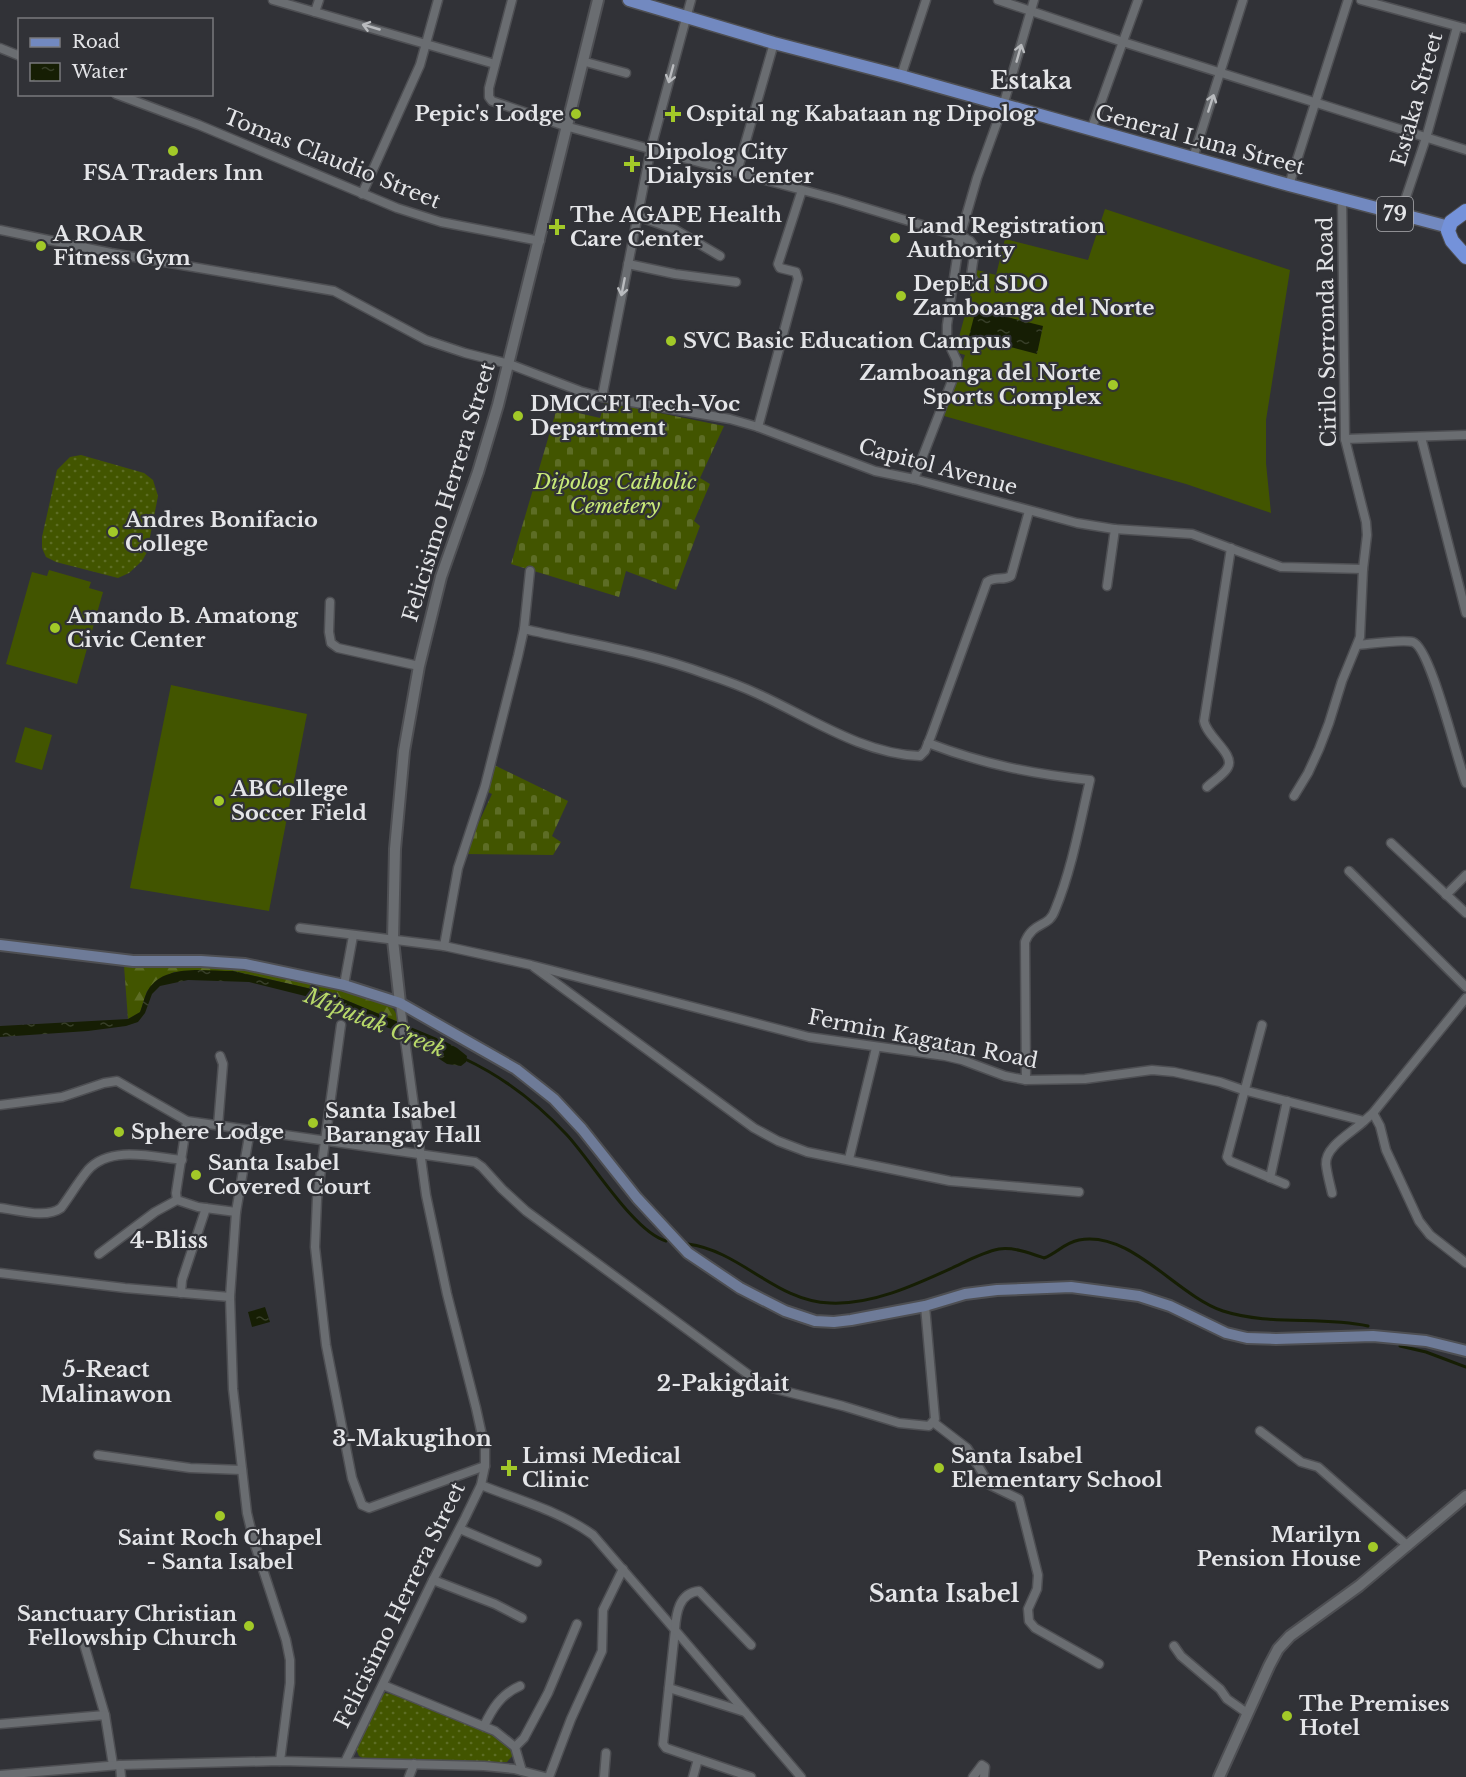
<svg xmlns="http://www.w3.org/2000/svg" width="1466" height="1777" font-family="'Libre Baskerville',serif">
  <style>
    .grass { fill: url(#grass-dots) }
    .forest { fill: url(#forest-firs) }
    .cemetery { fill: url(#cemetery-stones) }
    .pitch { fill: #425500 }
    .water { fill: url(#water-ripples) }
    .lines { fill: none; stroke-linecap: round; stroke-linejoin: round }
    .stream { stroke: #161e04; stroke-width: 3 }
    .minor-casing { stroke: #4e4f53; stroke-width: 11 }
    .tertiary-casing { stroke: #4e4f53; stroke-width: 14 }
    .secondary-casing { stroke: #4e4f53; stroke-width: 14 }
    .primary-casing { stroke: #4e4f53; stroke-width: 15 }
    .trunk-casing { stroke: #4e4f53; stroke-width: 16 }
    .minor { stroke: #6a6d71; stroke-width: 8 }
    .tertiary { stroke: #6a6d71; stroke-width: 10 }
    .secondary { stroke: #6e7b98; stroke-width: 10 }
    .primary { stroke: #7289c0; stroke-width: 12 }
    .trunk { stroke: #7492da; stroke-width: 14 }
    .oneway { stroke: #b9bbbe }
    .poi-dot { fill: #a2c928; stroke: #313237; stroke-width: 2 }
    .labels { text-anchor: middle; stroke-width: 4.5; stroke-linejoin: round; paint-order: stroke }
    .shield { fill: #313237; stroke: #aeafb3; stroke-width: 1.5 }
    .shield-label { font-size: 20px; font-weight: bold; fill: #e4e5e8 }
    .street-label { font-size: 21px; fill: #e4e5e8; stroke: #313237 }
    .poi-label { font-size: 21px; font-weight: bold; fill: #e4e5e8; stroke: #313237; text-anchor: start }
    .park-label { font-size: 21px; font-style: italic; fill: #c8e979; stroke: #313237 }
    .water-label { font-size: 22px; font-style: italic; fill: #b8d969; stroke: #313237 }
    .neighbourhood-label { font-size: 22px; font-weight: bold; fill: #e4e5e8; stroke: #313237 }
    .quarter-label { font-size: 24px; font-weight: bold; fill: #e4e5e8; stroke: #313237 }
  </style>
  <defs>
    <pattern id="grass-dots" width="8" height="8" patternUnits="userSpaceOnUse" patternTransform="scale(1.5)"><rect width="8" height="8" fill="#425500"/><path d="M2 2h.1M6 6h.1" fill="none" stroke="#5d6d25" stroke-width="1.8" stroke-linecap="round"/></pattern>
    <pattern id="forest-firs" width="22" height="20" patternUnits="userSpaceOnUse" patternTransform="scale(1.5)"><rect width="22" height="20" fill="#425500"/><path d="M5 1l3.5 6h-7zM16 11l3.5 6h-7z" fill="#5d6d25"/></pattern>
    <pattern id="cemetery-stones" width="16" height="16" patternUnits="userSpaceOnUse" patternTransform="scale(1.5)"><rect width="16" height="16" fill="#425500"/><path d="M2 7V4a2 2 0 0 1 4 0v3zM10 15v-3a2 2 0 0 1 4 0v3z" fill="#5d6d25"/></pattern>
    <pattern id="water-ripples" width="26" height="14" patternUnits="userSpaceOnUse" patternTransform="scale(1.5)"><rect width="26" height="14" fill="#161e04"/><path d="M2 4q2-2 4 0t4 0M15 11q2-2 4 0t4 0" fill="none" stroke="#383f29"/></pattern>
  </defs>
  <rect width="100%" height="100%" fill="#313237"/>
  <g class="grass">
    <path d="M 81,455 L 144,473 L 153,480 L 158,496 L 147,552 L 142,561 L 129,573 L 118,578 L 56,562 L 46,557 L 42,548 L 42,537 L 57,470 L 70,457 Z"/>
    <path d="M 385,1693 L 397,1695 C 423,1706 504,1731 514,1754 L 507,1762 L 366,1760 L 359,1756 L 356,1749 L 378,1700 Z"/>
  </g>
  <path class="forest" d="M 124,966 L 233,966 L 321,985 L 380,1001 C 391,1005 397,1010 398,1022 L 329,993 L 233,971 L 174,972 L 147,991 L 140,1013 L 128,1019 Z"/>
  <g class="cemetery">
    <path d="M 605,402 L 724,426 L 700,478 L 710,484 L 694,521 L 700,526 L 676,590 L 626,571 L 619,597 L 511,564 L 557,408 L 600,418 Z"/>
    <path d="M 492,764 L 568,801 L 552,836 L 561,842 L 553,855 L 464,854 L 492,794 L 484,790 Z"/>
  </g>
  <g class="pitch">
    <path d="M 1105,209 L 1290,270 L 1266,420 L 1266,463 L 1271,513 L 1186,484 L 944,416 L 965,355 L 955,352 L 977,270 L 996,275 L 1005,239 L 1088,260 Z"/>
    <path d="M 49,570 L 91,582 L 89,588 L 103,592 L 77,684 L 6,664 L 32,572 L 47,576 Z"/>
    <path d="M 171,685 L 307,714 L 269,911 L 130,888 Z"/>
    <path d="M 25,727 L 52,735 L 42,770 L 15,762 Z"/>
  </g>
  <g class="water">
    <path d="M 976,309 L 1043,326 L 1037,354 L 969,336 Z"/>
    <path d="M 233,971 L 329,993 L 444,1041 L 457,1048 L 467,1056 L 466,1062 L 461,1066 L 447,1064 L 397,1031 L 364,1019 L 321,1000 L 249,982 L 188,980 L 160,986 L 152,994 L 145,1013 L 138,1022 L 126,1026 L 88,1031 L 0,1037 L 0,1026 L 128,1019 L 140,1012 C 143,1005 144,997 148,990 C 164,963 206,971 233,971 Z"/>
    <path d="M 265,1307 L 270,1322 L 252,1327 L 248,1312 Z"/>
  </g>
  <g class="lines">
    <g class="stream">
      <path d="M 465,1059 C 503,1077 539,1105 567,1135 C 592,1162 634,1232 666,1241"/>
      <path d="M 688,1244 C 741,1251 775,1301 830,1303 C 872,1305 915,1285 952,1268 C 967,1261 983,1252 999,1249 C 1014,1247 1030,1253 1044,1258 C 1057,1253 1064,1243 1079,1240 C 1131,1230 1176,1295 1223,1311 C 1270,1326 1320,1316 1368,1326"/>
      <path d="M 1400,1346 L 1426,1352 L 1466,1367"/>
    </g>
    <defs>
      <g id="minor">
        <path d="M 273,0 L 495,64"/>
        <path d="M 512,0 L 489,88 L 489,97 L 492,101 L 565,126 L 836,199 L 965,238 L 970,241 L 975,248 L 971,276 L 974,281"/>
        <path d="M 998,0 L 1123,42 L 1466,150"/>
        <path d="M 1361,0 L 1464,28"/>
        <path d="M 315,12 L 319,0"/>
        <path d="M 0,48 L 20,56"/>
        <path d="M 582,61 L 626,73"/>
        <path d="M 901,76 L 926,0"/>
        <path d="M 116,94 L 199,125 L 397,208 L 441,222 L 540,241"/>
        <path d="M 1091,130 L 1138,0"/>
        <path d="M 1193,158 L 1243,0"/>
        <path d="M 737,172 L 774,43"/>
        <path d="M 1289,185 L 1348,0"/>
        <path d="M 362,194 L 420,65 L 438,0"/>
        <path d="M 1400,215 L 1426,138 L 1457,27"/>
        <path d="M 637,216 L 674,229 L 720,256"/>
        <path d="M 0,230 L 111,253 L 334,291 L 426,340 L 465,353 L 509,364 L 580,391 L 602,397 L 730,419 L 758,427 L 875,471 L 914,479 L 1077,523 L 1114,529 L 1192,534 L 1281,567 L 1363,569"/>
        <path d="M 628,264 L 675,274 L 736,282"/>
        <path d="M 602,397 L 651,148 L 691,0"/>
        <path d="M 758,427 L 798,279 L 796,272 L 780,268 L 778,264 L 802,190"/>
        <path d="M 1421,437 L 1466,613"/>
        <path d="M 1345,439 L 1466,435"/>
        <path d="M 914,479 L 957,368 L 957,361 L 947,340 L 947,325 L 960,237 L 977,178 L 1003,106 L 1034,0"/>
        <path d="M 1107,586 L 1115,529"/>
        <path d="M 330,602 L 329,632 L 331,643 L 338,648 L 419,666"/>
        <path d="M 524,629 C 585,643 647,652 706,674 C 724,680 741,686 758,694 C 809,717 862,754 920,756 L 925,751 L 931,736 L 987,582 C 995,576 1003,581 1011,576 L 1029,511"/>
        <path d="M 1358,645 C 1370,644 1402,639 1413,642 C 1431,648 1457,761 1466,783"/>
        <path d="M 928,743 C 982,764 1033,774 1090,780 C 1080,823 1072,869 1055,910 C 1049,928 1033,921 1025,942 L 1026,1080"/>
        <path d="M 1207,787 C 1213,781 1225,774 1228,767 C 1235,754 1207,737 1204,721 L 1231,548"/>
        <path d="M 1294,796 L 1308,773 L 1319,749 L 1329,723 L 1342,681 L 1360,637 L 1363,569 L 1367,535 L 1366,522 L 1345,439 L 1342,199"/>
        <path d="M 1391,843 L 1466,913"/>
        <path d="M 1349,871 L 1466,987"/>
        <path d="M 1446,895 L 1466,875"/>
        <path d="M 300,928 L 444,946 L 531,965 L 809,1037 L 945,1056 L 962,1060 L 1005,1076 L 1026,1080 L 1085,1079 L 1152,1070 L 1174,1072 L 1220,1082 L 1243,1090 L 1364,1121 L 1373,1113 L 1466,998"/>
        <path d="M 444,946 L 458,868 L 485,786 L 518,656 L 524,629 L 530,571"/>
        <path d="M 534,967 L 754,1128 L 778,1141 L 807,1152 L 950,1181 L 1079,1192"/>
        <path d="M 344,985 L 353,936"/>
        <path d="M 341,1025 L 317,1199 L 315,1247 L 326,1345 L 352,1478 L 362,1505 L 369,1508 L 485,1466"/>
        <path d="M 1262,1025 L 1227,1157 L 1230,1161 L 1285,1184"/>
        <path d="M 0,1105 L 62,1097 L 104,1083 L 117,1081 L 187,1121 L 475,1162 L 482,1167 L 502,1189 L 526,1211 L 764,1386 L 843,1406 L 899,1423 L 929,1426 L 935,1419 L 925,1306"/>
        <path d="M 1373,1113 L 1380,1126 L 1386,1150 L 1419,1221 L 1430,1235 L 1466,1263"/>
        <path d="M 187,1121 L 176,1193 L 177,1200 L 198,1207 L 236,1212"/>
        <path d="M 218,1126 L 223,1064 L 220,1056"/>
        <path d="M 250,1130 L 236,1212 L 230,1297 L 233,1389 L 247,1513 L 254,1542 L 286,1640 L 290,1660 L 290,1683 L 280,1761"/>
        <path d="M 849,1159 L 876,1048"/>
        <path d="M 1270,1178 L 1287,1101"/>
        <path d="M 1332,1193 C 1330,1184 1327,1174 1326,1164 C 1325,1146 1353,1132 1364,1121"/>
        <path d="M 0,1208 C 18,1210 46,1219 61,1208 C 70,1196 78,1182 88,1170 C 110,1145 153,1157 182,1160"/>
        <path d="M 99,1254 L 155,1212 L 177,1200"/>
        <path d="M 0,1273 L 125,1288 L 230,1297"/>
        <path d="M 181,1293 L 182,1280 L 206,1208"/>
        <path d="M 933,1422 L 967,1448 L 990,1485 L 1019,1499 L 1038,1575 L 1037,1589 L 1028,1609 L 1029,1621 L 1035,1628 L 1099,1664"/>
        <path d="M 1260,1431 L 1301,1462 L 1318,1467 L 1408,1546"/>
        <path d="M 98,1455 L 190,1468 L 242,1470"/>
        <path d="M 481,1485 C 518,1500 560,1511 593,1535 L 675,1630 L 663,1744 L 666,1748 L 751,1777"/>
        <path d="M 460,1529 L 537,1562"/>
        <path d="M 433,1580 L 495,1604 L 522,1618"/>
        <path d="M 84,1644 L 105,1715"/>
        <path d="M 751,1645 L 699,1591 C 679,1593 676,1613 675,1630 L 801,1777"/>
        <path d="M 1174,1646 L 1181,1656 L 1220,1689 L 1227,1699 L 1247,1713"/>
        <path d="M 383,1685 L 495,1731 L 515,1747 L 522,1771"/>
        <path d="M 669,1688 L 745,1712"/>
        <path d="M 0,1724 L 105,1715 L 113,1765"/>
        <path d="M 484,1726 C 492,1709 501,1694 520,1686"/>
        <path d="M 515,1747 L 524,1738 L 548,1693 L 577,1624"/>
        <path d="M 345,1762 L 433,1580 L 465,1518 L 481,1485 L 485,1466 L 485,1449 L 476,1408 L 447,1294 L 426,1195 L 400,1003"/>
        <path d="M 120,1765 L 121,1777"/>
        <path d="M 0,1775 L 120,1765 L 280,1761 L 484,1766 L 514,1769 L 545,1777"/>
        <path d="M 409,1777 L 414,1764"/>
        <path d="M 549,1777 L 571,1719 L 602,1651 L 603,1610 L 623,1569"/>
        <path d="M 604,1777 L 606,1753"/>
        <path d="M 693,1777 L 698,1759"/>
        <path d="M 973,1777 L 982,1765 L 985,1767 L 984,1777"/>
      </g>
      <g id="tertiary">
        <path d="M 400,1003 L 393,940 L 395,849 L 404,751 L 419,666 L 441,577 L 478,472 L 498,405 L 598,0"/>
        <path d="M 1219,1777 L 1269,1666 L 1278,1649 L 1290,1636 L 1359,1586 L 1466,1496"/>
      </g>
      <path id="secondary" d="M 0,945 L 133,961 L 201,961 L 245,964 L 344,985 L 400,1003 L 516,1069 L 554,1099 L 582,1129 L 637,1198 L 688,1253 L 740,1288 L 785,1311 L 815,1321 L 834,1322 L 851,1320 L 925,1306 L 965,1294 L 997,1290 L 1071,1287 L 1139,1296 L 1170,1306 L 1226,1333 L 1247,1338 L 1276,1339 L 1373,1336 L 1426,1341 L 1466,1351"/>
      <path id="primary" d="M 629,0 L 774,43 L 901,76 L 1289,185 L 1449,227"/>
      <path id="trunk" d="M 1466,211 L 1451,222 L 1448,231 L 1452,241 L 1466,257"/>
    </defs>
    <use href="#minor" class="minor-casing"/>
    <use href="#tertiary" class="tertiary-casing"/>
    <use href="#secondary" class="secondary-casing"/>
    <use href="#primary" class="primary-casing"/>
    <use href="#trunk" class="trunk-casing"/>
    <use href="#minor" class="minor"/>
    <use href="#tertiary" class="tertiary"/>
    <use href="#secondary" class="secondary"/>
    <use href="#primary" class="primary"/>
    <use href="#trunk" class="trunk"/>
  </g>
  <defs><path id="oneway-shaft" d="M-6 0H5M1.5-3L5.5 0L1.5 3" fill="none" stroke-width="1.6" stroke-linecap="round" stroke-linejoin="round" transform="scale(1.5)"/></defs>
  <g class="oneway">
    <use href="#oneway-shaft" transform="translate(371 27) rotate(-164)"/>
    <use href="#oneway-shaft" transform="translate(1019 53) rotate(-74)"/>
    <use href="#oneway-shaft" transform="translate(671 74) rotate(105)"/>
    <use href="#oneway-shaft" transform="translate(1211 103) rotate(-72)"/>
    <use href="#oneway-shaft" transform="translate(623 287) rotate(101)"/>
  </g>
  <g class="poi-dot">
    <circle cx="576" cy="114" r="6"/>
    <path d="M670 105h6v6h6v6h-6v6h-6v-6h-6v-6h6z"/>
    <circle cx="173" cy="151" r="6"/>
    <path d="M629 155h6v6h6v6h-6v6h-6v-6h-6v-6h6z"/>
    <path d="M554 218h6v6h6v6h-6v6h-6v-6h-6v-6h6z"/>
    <circle cx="895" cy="238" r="6"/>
    <circle cx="41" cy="246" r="6"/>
    <circle cx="901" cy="296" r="6"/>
    <circle cx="671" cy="341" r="6"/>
    <circle cx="1113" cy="385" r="6"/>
    <circle cx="518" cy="416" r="6"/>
    <circle cx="113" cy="532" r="6"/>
    <circle cx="55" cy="628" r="6"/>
    <circle cx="219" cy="801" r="6"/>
    <circle cx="313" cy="1123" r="6"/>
    <circle cx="119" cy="1132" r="6"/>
    <circle cx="196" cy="1175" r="6"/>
    <path d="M506 1459h6v6h6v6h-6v6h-6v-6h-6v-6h6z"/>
    <circle cx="939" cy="1468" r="6"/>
    <circle cx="220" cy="1516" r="6"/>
    <circle cx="1373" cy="1547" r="6"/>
    <circle cx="249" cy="1626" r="6"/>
    <circle cx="1287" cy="1716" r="6"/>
  </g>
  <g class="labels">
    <rect class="shield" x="1377" y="197" width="36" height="34" rx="4.5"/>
    <g class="shield-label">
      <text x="1395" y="221">79</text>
    </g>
    <g class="street-label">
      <text transform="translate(1417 99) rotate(-74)" y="7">Estaka Street</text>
      <text transform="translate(1200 140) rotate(15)" y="7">General Luna Street</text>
      <text transform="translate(332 159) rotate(22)" y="7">Tomas Claudio Street</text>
      <text transform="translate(1327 332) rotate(-91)" y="7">Cirilo Sorronda Road</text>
      <text transform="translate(938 467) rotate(15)" y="7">Capitol Avenue</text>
      <text transform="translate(449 492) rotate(-73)" y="7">Felicisimo Herrera Street</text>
      <text transform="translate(923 1039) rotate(11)" y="7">Fermin Kagatan Road</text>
      <text transform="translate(400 1605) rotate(-64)" y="7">Felicisimo Herrera Street</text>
    </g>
    <g class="poi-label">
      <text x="564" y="121" text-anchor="end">Pepic's Lodge</text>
      <text x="686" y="121">Ospital ng Kabataan ng Dipolog</text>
      <text x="646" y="159">Dipolog City<tspan x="646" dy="24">Dialysis Center</tspan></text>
      <text x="173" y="180" text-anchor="middle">FSA Traders Inn</text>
      <text x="570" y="222">The AGAPE Health<tspan x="570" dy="24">Care Center</tspan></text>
      <text x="907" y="233">Land Registration<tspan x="907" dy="24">Authority</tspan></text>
      <text x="53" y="241">A ROAR<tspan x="53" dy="24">Fitness Gym</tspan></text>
      <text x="913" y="291">DepEd SDO<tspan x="913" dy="24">Zamboanga del Norte</tspan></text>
      <text x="683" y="348">SVC Basic Education Campus</text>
      <text x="1101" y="380" text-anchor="end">Zamboanga del Norte<tspan x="1101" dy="24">Sports Complex</tspan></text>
      <text x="530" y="411">DMCCFI Tech-Voc<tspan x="530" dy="24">Department</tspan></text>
      <text x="125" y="527">Andres Bonifacio<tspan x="125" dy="24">College</tspan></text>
      <text x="67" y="623">Amando B. Amatong<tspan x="67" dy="24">Civic Center</tspan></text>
      <text x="231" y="796">ABCollege<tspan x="231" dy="24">Soccer Field</tspan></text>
      <text x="325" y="1118">Santa Isabel<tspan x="325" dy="24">Barangay Hall</tspan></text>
      <text x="131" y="1139">Sphere Lodge</text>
      <text x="208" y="1170">Santa Isabel<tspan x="208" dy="24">Covered Court</tspan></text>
      <text x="522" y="1463">Limsi Medical<tspan x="522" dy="24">Clinic</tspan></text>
      <text x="951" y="1463">Santa Isabel<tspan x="951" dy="24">Elementary School</tspan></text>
      <text x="1361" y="1542" text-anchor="end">Marilyn<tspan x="1361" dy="24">Pension House</tspan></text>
      <text x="220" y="1545" text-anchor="middle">Saint Roch Chapel<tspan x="220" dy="24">- Santa Isabel</tspan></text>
      <text x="237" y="1621" text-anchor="end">Sanctuary Christian<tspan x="237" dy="24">Fellowship Church</tspan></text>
      <text x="1299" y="1711">The Premises<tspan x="1299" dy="24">Hotel</tspan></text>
    </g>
    <g class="park-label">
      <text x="615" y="489">Dipolog Catholic<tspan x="615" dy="24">Cemetery</tspan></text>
    </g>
    <g class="water-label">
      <text transform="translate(375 1022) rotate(22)" y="8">Miputak Creek</text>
    </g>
    <g class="neighbourhood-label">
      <text x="169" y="1248">4-Bliss</text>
      <text x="106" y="1377">5-React<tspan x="106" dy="25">Malinawon</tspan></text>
      <text x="723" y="1391">2-Pakigdait</text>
      <text x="412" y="1446">3-Makugihon</text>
    </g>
    <g class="quarter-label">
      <text x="1031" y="89">Estaka</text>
      <text x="944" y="1602">Santa Isabel</text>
    </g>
  </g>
  <rect x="18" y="18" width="195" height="78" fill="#313237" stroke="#797a7e" stroke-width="1.5"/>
  <rect x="30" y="38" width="30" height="9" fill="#7289c0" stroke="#797a7e" stroke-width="1.5"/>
  <text x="72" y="48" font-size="18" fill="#e4e5e8">Road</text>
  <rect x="30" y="63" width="30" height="18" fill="url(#water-ripples)" stroke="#797a7e" stroke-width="1.5"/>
  <text x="72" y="78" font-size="18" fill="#e4e5e8">Water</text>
</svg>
